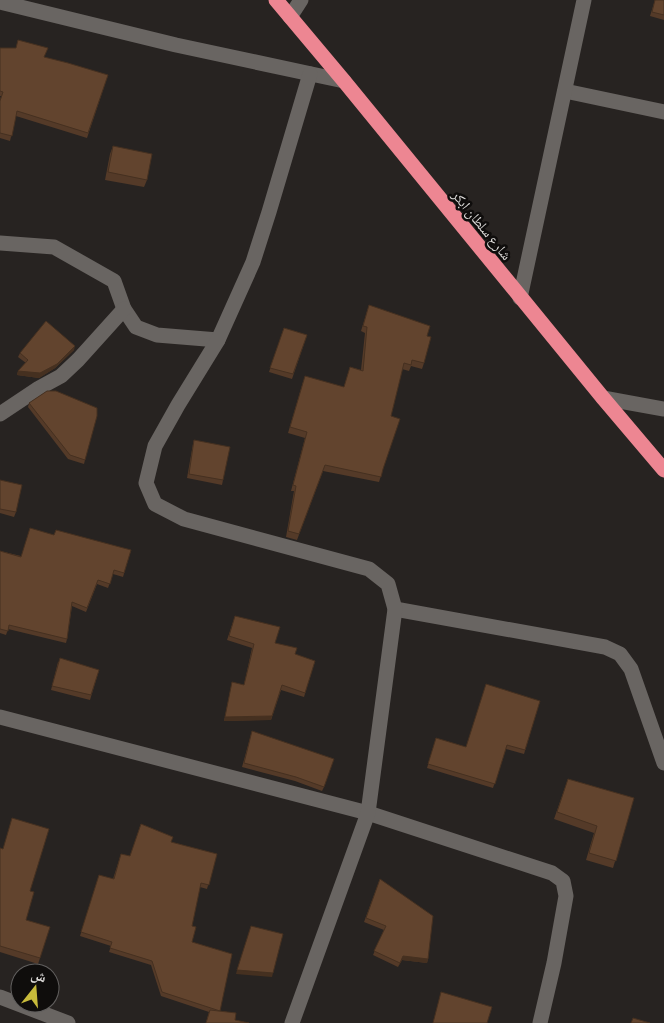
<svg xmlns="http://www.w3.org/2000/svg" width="664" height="1023" font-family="Barlow,'Noto Naskh Arabic',sans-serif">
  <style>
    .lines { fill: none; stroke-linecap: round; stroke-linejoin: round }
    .street { stroke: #696562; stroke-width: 15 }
    .highway { stroke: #ed8692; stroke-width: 15 }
    .wall { fill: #543a28 }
    .shaded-wall { fill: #453020 }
    .building { fill: #62442e; stroke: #453020 }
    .labels { text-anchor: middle; stroke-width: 5; stroke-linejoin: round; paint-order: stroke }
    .street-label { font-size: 14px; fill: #dddbd9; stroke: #0f0d0c }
  </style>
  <rect width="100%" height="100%" fill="#272321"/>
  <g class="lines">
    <g class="street">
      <path d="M 0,2 L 176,45 L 344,81"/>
      <path d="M 290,17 L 301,0"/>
      <path d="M 565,91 L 664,112"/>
      <path d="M 0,243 L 54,247 L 114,281 L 124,309 L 136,327 L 157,335 L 218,340"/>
      <path d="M 520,298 L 584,0"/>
      <path d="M 603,398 L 664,409"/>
      <path d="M 0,414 L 39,388 L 61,376 L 78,360 L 124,309"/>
      <path d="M 395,609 L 605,647 L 620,654 L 631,669 L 664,763"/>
      <path d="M 0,717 L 368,813 L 552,873 L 563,881 L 566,896 L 554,963 L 540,1023"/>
      <path d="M 0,997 L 68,1023"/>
      <path d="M 292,1023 L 368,813 L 395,609 L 388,584 L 369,569 L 184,519 L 155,504 L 146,483 L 155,446 L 178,405 L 218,340 L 253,262 L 269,212 L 310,74"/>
    </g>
    <path class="highway" d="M 276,0 L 344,81 L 603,398 L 664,470"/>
  </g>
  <g class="wall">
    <path d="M 655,0 L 664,0 L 664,20 L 650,16 Z"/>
    <path d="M 18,40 L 44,57 L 108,75 L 87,138 L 16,116 L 10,141 L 0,138 L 0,100 L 1,96 L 0,96 L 0,48 L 16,48 Z"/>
    <path d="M 113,146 L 147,180 L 144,187 L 105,180 L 110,154 Z"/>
    <path d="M 369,305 L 427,336 L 424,363 L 422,369 L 411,366 L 409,371 L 402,369 L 391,416 L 383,469 L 379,482 L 323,471 L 297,540 L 286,537 L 294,491 L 291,491 L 305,438 L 288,433 L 303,382 L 344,387 L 350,367 L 361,370 L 365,333 L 361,331 Z"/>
    <path d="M 284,328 L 307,335 L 292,379 L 269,372 Z"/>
    <path d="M 74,350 L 55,368 L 39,378 L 17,375 L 18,371 L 26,363 L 18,357 L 20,353 Z"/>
    <path d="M 29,403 L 85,460 L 84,464 L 68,459 L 28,407 Z"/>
    <path d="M 194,440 L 223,480 L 222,485 L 187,478 L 193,444 Z"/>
    <path d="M 0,480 L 16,512 L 14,517 L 0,513 Z"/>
    <path d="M 54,535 L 131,550 L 123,577 L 113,574 L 108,588 L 97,584 L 86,612 L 72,606 L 67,639 L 66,643 L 8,629 L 6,635 L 0,633 L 0,551 L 21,556 Z"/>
    <path d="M 235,616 L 275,643 L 295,654 L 315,661 L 304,697 L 281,690 L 271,720 L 224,721 L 232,682 L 244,685 L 252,648 L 227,640 Z"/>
    <path d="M 58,662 L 99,670 L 90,700 L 51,690 Z"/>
    <path d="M 540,701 L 524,754 L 506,749 L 493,788 L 427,768 L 436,738 L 466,747 Z"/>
    <path d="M 252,731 L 324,787 L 322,791 L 295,781 L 242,767 Z"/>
    <path d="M 568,779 L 634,798 L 613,868 L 586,860 L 594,833 L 554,819 Z"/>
    <path d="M 141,824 L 173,837 L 171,842 L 217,854 L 207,889 L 200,887 L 192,926 L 196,927 L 192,942 L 232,954 L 219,1011 L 236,1013 L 235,1020 L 249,1023 L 206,1023 L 209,1012 L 161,996 L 151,965 L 109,952 L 111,946 L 80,936 L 99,875 L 113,879 L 121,854 L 130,856 Z"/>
    <path d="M 0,848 L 30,891 L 26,920 L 40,958 L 38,964 L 0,952 Z"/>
    <path d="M 380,879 L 428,959 L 427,963 L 402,960 L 398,967 L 373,955 L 384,930 L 364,922 Z"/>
  </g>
  <g class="shaded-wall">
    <path d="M 75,346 L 74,350 L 55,368 L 39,378 L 17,375 L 18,371 Z"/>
    <path d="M 272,716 L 271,720 L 224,721 L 225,717 Z"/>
    <path d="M 403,956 L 428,959 L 427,963 L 402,960 L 398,967 Z"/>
    <path d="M 237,970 L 273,973 L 272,977 L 236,974 Z"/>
  </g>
  <g class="building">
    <path d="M 655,0 L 664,0 L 664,15 L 652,12 Z"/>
    <path d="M 18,40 L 48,48 L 44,57 L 68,63 L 108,75 L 88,133 L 17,111 L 12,136 L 0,133 L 0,101 L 3,92 L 0,91 L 0,48 L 16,48 Z"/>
    <path d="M 113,146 L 152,154 L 147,180 L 108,172 Z"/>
    <path d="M 369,305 L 430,326 L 427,336 L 431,337 L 424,363 L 412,360 L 411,365 L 404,363 L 391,416 L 400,419 L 383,469 L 381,477 L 325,465 L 299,534 L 288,531 L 296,486 L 293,485 L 307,432 L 290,427 L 305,376 L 344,387 L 350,367 L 363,371 L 367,327 L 363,326 Z"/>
    <path d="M 46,321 L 75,346 L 57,364 L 40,373 L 18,371 L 28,360 L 20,353 Z"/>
    <path d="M 284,328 L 307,335 L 293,374 L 270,368 Z"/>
    <path d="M 47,391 L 56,391 L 97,408 L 97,416 L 85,460 L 70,455 L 29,403 Z"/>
    <path d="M 194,440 L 230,447 L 223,480 L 189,474 Z"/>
    <path d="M 0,480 L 22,485 L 16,512 L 0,509 Z"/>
    <path d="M 30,528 L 54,535 L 56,530 L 131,550 L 124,573 L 114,570 L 110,584 L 98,580 L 87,608 L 72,602 L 67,639 L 9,625 L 8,631 L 0,629 L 0,551 L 21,557 Z"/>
    <path d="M 235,616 L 280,627 L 275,643 L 297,648 L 295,654 L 315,661 L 305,693 L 282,685 L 272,716 L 225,717 L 232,682 L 244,685 L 254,644 L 229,636 Z"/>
    <path d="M 60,658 L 99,670 L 91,695 L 52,686 Z"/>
    <path d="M 486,684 L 540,701 L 525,750 L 507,745 L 495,784 L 428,764 L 436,738 L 466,747 Z"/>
    <path d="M 252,731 L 334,759 L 324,787 L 296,777 L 244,763 Z"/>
    <path d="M 568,779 L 634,798 L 616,861 L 589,853 L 597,826 L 557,812 Z"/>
    <path d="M 12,818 L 49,829 L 30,891 L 34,892 L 26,920 L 50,927 L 40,958 L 0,946 L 0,848 L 3,849 Z"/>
    <path d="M 141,824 L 173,837 L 171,842 L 217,854 L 209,885 L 201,883 L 192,926 L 196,927 L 192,942 L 232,954 L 220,1011 L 162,992 L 152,961 L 110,948 L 112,942 L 81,932 L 99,875 L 114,879 L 121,854 L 130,856 Z"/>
    <path d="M 380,879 L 433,916 L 428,959 L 403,956 L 400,963 L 374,951 L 386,926 L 366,918 Z"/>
    <path d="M 251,926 L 283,934 L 273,973 L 237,970 Z"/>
    <path d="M 441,992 L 492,1007 L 487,1023 L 433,1023 Z"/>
    <path d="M 210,1010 L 236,1013 L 235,1020 L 249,1023 L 206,1023 Z"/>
    <path d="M 633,1018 L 650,1023 L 631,1023 Z"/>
  </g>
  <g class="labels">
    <g class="street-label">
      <text transform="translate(482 225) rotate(51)" y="5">شارع سلطان ابكر</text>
    </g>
  </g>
  <g transform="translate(35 988) rotate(17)"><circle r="24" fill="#0f0d0c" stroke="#615f5e"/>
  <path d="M0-4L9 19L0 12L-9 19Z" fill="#c8bb3b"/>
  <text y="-8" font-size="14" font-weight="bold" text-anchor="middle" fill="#dddbd9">ش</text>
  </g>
</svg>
